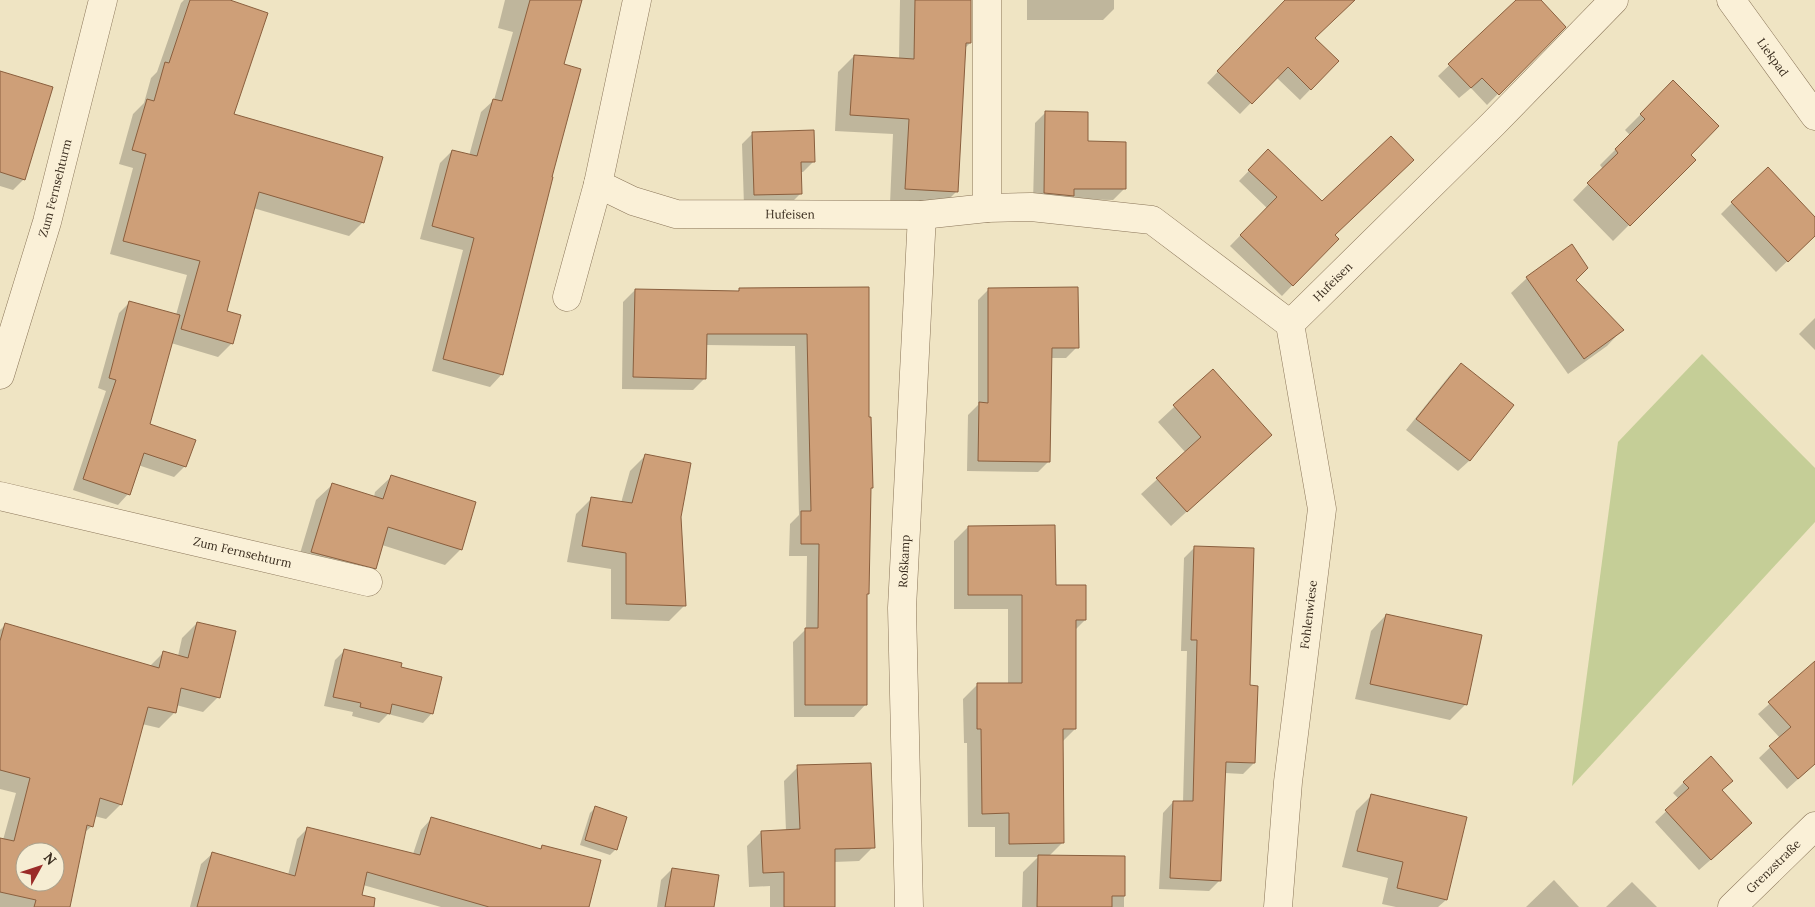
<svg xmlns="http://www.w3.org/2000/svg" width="1815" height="907" font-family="Lora,serif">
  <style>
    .green { fill: #c5ce97 }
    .shadow { fill: #0003; fill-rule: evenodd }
    .building { fill: #ce9f78; stroke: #8a5f3e; fill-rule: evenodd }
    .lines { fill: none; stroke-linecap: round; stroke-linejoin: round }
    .minor-casing { stroke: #8a7559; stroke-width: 29 }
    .minor { stroke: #faf0d7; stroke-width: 28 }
    .labels { text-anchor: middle; stroke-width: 5; stroke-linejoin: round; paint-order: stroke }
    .street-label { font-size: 12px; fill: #392c1e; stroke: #f6edd3 }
  </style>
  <rect width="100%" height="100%" fill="#efe4c3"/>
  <path class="green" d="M 1702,354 L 1815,468 L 1815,522 L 1572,786 L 1618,442 Z"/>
  <g class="shadow">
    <path d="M 184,0 L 226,0 L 232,114 L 363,222 L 349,236 L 253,208 L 225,312 L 232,343 L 218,357 L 171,343 L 149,425 L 185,466 L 174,477 L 138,465 L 128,494 L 118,505 L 73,490 L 106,391 L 98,388 L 119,313 L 130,302 L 176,315 L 187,275 L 110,254 L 133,168 L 119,164 L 133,114 L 144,103 L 151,78 L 157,72 L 181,3 Z"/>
    <path d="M 505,0 L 580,0 L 563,65 L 550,177 L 502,374 L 490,387 L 432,371 L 463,250 L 420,239 L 440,163 L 452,151 L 469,156 L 481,112 L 494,100 L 513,32 L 498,28 Z"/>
    <path d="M 900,0 L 971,0 L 970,43 L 964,49 L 957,191 L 941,207 L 890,204 L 893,134 L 835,131 L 838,72 L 854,56 L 899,59 Z"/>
    <path d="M 1027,0 L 1114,0 L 1114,9 L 1103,20 L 1027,20 Z"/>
    <path d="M 1286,0 L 1354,0 L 1314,38 L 1338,61 L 1300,100 L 1276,77 L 1240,114 L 1207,83 Z"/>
    <path d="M 1518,0 L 1539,0 L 1564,27 L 1487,105 L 1471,88 L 1459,98 L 1438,76 Z"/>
    <path d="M 0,73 L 24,179 L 13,190 L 0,186 Z"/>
    <path d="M 1673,82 L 1689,155 L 1694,160 L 1613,241 L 1573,200 L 1603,169 L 1600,165 L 1630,135 L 1625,130 Z"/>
    <path d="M 1046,112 L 1086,143 L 1124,189 L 1113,200 L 1069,199 L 1033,203 L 1035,123 Z"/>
    <path d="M 753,133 L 814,161 L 803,172 L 800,172 L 801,193 L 790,204 L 744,206 L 742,144 Z"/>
    <path d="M 1268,151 L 1337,239 L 1282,296 L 1230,246 L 1267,208 L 1239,181 Z"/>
    <path d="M 1732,203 L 1815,219 L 1815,235 L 1776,272 L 1721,214 Z"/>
    <path d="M 1527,278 L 1574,280 L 1622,330 L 1607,346 L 1568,374 L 1511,293 Z"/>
    <path d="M 740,289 L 868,289 L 868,418 L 872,487 L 869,490 L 865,596 L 866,704 L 854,717 L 794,717 L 793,642 L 806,629 L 807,556 L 789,556 L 790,524 L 799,515 L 795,346 L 706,345 L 705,378 L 693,390 L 622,389 L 623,302 L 635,290 L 737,292 Z"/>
    <path d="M 989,289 L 1077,347 L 1066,358 L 1051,358 L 1049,461 L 1038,472 L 967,471 L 968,415 L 978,405 L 978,300 Z"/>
    <path d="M 1815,318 L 1815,350 L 1799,334 Z"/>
    <path d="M 1461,364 L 1512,406 L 1469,461 L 1458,471 L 1406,430 L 1450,375 Z"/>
    <path d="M 1213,371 L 1254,450 L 1171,526 L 1141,494 L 1186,453 L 1158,422 Z"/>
    <path d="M 646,455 L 679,517 L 685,605 L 669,621 L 611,619 L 611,569 L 567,562 L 576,514 L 592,498 L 621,503 L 630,471 Z"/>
    <path d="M 391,477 L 461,549 L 445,565 L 382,545 L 375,568 L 359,584 L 296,567 L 316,500 L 332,485 L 374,497 L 375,492 Z"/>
    <path d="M 968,527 L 1055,586 L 1085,620 L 1074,631 L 1075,729 L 1062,742 L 1063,842 L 1049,856 L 1124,858 L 1124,907 L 1022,907 L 1023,872 L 1038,857 L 995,857 L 995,827 L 968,827 L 967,743 L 964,743 L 963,699 L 978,684 L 1008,684 L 1008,609 L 954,609 L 954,541 Z"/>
    <path d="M 1195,547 L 1248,687 L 1254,763 L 1243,774 L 1225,773 L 1220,880 L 1209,891 L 1159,889 L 1163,813 L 1173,802 L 1183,802 L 1187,651 L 1181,651 L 1184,558 Z"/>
    <path d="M 1386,615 L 1466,704 L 1450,720 L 1355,699 L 1371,631 Z"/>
    <path d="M 197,623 L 218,697 L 203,712 L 176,705 L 174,713 L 159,728 L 142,724 L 121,804 L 106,819 L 94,816 L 92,826 L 83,834 L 68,907 L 0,907 L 0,839 L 3,840 L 16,793 L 0,789 L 0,630 L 6,624 L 149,667 L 164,652 L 178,656 L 182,638 ZM 25,852 L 55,852 L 55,882 L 25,882 Z"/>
    <path d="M 345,650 L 432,713 L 423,723 L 388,714 L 379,723 L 352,716 L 353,712 L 324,706 L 335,660 Z"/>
    <path d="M 1813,665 L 1815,667 L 1815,764 L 1787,789 L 1759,758 L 1780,738 L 1758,714 Z"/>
    <path d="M 798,767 L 873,847 L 859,861 L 834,862 L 834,907 L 770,907 L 770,886 L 749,887 L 747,846 L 761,832 L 786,831 L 784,781 Z"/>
    <path d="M 1684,782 L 1721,791 L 1740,834 L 1699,870 L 1655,822 L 1679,799 L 1673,793 Z"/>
    <path d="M 1372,795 L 1446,900 L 1438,907 L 1396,907 L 1382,904 L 1388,878 L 1342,867 L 1356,811 Z"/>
    <path d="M 595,808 L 616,849 L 610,855 L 580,845 L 590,813 Z"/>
    <path d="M 431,819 L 539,850 L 543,846 L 587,907 L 441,907 L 363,885 L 357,907 L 190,907 L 201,864 L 212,854 L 288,875 L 297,839 L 308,828 L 413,854 L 421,830 Z"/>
    <path d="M 672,869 L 713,907 L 657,907 L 661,880 Z"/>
    <path d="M 1554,880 L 1579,907 L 1526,907 Z"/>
    <path d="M 1632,882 L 1657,907 L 1606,907 Z"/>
  </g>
  <g class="building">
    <path d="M 190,0 L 230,0 L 268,13 L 234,114 L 383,157 L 364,223 L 259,192 L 227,311 L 241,315 L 233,344 L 181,329 L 200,261 L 123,241 L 146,154 L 132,150 L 147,99 L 154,101 L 165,62 L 169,63 Z"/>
    <path d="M 530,0 L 582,0 L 564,64 L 581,69 L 552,177 L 553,177 L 503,375 L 443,359 L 474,238 L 432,226 L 452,150 L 477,156 L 493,99 L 502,101 Z"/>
    <path d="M 915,0 L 971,0 L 971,43 L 966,43 L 958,192 L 905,189 L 909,119 L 850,115 L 854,55 L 914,59 Z"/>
    <path d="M 1285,0 L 1355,0 L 1315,38 L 1339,61 L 1311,90 L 1288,67 L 1252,104 L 1217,71 Z"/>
    <path d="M 1516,0 L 1541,0 L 1566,27 L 1499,95 L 1482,78 L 1471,88 L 1448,64 Z"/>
    <path d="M 0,71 L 53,87 L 25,180 L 0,172 Z"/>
    <path d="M 1673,80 L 1719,126 L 1691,155 L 1696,160 L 1630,226 L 1587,183 L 1618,153 L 1615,149 L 1645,119 L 1640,114 Z"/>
    <path d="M 1045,111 L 1088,112 L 1088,141 L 1126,142 L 1126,189 L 1074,189 L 1074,196 L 1044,193 Z"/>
    <path d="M 814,130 L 815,162 L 801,162 L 802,194 L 754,195 L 752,132 Z"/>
    <path d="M 1391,136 L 1414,160 L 1335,235 L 1339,239 L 1293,286 L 1240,235 L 1277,197 L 1248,170 L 1268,149 L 1322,201 Z"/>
    <path d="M 1768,167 L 1815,217 L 1815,236 L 1788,262 L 1731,202 Z"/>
    <path d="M 1572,244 L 1588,268 L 1576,280 L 1624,330 L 1584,359 L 1526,277 Z"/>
    <path d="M 869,287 L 869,417 L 871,417 L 873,488 L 871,488 L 869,594 L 867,594 L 867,705 L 805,705 L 805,628 L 818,628 L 819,544 L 801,544 L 801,511 L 811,511 L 807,334 L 707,334 L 706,379 L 633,377 L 635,289 L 739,291 L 739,288 Z"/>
    <path d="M 1078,287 L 1079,348 L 1052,348 L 1050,462 L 978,461 L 979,402 L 988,403 L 988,288 Z"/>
    <path d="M 129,301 L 180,315 L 150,424 L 196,440 L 186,467 L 144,453 L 130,495 L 83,479 L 116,380 L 109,378 Z"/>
    <path d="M 1461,363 L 1514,405 L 1470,461 L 1416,419 Z"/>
    <path d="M 1213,369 L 1272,435 L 1187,512 L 1156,478 L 1201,437 L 1173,405 Z"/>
    <path d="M 645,454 L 691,463 L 681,517 L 686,606 L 626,604 L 626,553 L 582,546 L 591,497 L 632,503 Z"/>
    <path d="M 391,475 L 476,502 L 462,550 L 388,527 L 376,569 L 311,552 L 332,483 L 383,499 Z"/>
    <path d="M 1055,525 L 1056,585 L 1086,585 L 1086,620 L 1076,620 L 1076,729 L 1063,729 L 1064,843 L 1009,844 L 1009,813 L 982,814 L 981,729 L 977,729 L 977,683 L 1022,683 L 1022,595 L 968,595 L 968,526 Z"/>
    <path d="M 1194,546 L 1254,548 L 1250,685 L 1258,686 L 1255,763 L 1226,762 L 1221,881 L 1170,878 L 1173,801 L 1193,801 L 1197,640 L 1191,640 Z"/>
    <path d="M 1386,614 L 1482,635 L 1467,705 L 1370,684 Z"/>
    <path d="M 197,622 L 236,631 L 220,698 L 181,688 L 176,713 L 148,707 L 122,805 L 100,798 L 93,827 L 87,825 L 70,907 L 34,907 L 36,900 L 0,892 L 0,838 L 14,841 L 30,778 L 0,770 L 0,641 L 5,623 L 159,668 L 163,651 L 188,658 ZM 25,852 L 55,852 L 55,882 L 25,882 Z"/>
    <path d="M 344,649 L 402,663 L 401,667 L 442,677 L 433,714 L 392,704 L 390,714 L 360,707 L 361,703 L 333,697 Z"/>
    <path d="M 1815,661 L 1815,764 L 1798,779 L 1769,746 L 1791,727 L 1768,702 Z"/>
    <path d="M 1711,756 L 1733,781 L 1722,790 L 1752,823 L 1711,860 L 1665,810 L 1689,788 L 1683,782 Z"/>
    <path d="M 871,763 L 875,848 L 835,849 L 835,907 L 784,907 L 784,872 L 763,873 L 761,831 L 800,829 L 797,765 Z"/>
    <path d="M 1371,794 L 1467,817 L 1447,900 L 1397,888 L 1403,862 L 1357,851 Z"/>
    <path d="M 595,806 L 627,817 L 617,850 L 585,840 Z"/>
    <path d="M 431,817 L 541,849 L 542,845 L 601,860 L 589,907 L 489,907 L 367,872 L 362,895 L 375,898 L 374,907 L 197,907 L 212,852 L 295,876 L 307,827 L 420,855 Z"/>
    <path d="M 1038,855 L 1125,856 L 1125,896 L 1112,896 L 1112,907 L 1037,907 Z"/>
    <path d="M 672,868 L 719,875 L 714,907 L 665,907 Z"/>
  </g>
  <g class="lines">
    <defs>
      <g id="minor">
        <path id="s1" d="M 637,0 L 598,184 L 633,201 L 676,214 L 922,215 L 987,208 L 1031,207 L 1152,220 L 1290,324"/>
        <path d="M 987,0 L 987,208"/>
        <path id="s2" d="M 1731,0 L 1815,116"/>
        <path d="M 567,297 L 598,184"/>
        <path id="s3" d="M 1290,324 L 1493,124 L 1614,0"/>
        <path id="s4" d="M 0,375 L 47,222 L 103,0"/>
        <path id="s5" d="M 0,496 L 368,582"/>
        <path id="s6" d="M 909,907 L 902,608 L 922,215"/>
        <path id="s7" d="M 1278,907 L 1288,782 L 1322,509 L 1290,324"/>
        <path id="s8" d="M 1732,907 L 1815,826"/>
      </g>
    </defs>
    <use href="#minor" class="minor-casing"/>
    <use href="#minor" class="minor"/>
  </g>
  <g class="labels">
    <g class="street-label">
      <text dy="4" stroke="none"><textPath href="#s2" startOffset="71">Liekpad</textPath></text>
      <text dy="4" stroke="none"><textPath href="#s4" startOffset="195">Zum Fernsehturm</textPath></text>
      <text dy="4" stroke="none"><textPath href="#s1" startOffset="386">Hufeisen</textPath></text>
      <text dy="4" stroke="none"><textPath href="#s3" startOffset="60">Hufeisen</textPath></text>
      <text dy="4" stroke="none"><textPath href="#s5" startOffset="249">Zum Fernsehturm</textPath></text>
      <text dy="4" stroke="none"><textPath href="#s6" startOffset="346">Roßkamp</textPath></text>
      <text dy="4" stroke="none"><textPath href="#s7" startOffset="294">Fohlenwiese</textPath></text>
      <text dy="4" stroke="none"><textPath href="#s8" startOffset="58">Grenzstraße</textPath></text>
    </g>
  </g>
  <g transform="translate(40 867) rotate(50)"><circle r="24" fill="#f6edd3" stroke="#aaa08b"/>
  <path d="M0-4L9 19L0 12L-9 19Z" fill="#9a2b28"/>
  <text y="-8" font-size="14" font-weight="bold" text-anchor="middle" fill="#392c1e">N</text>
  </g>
</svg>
